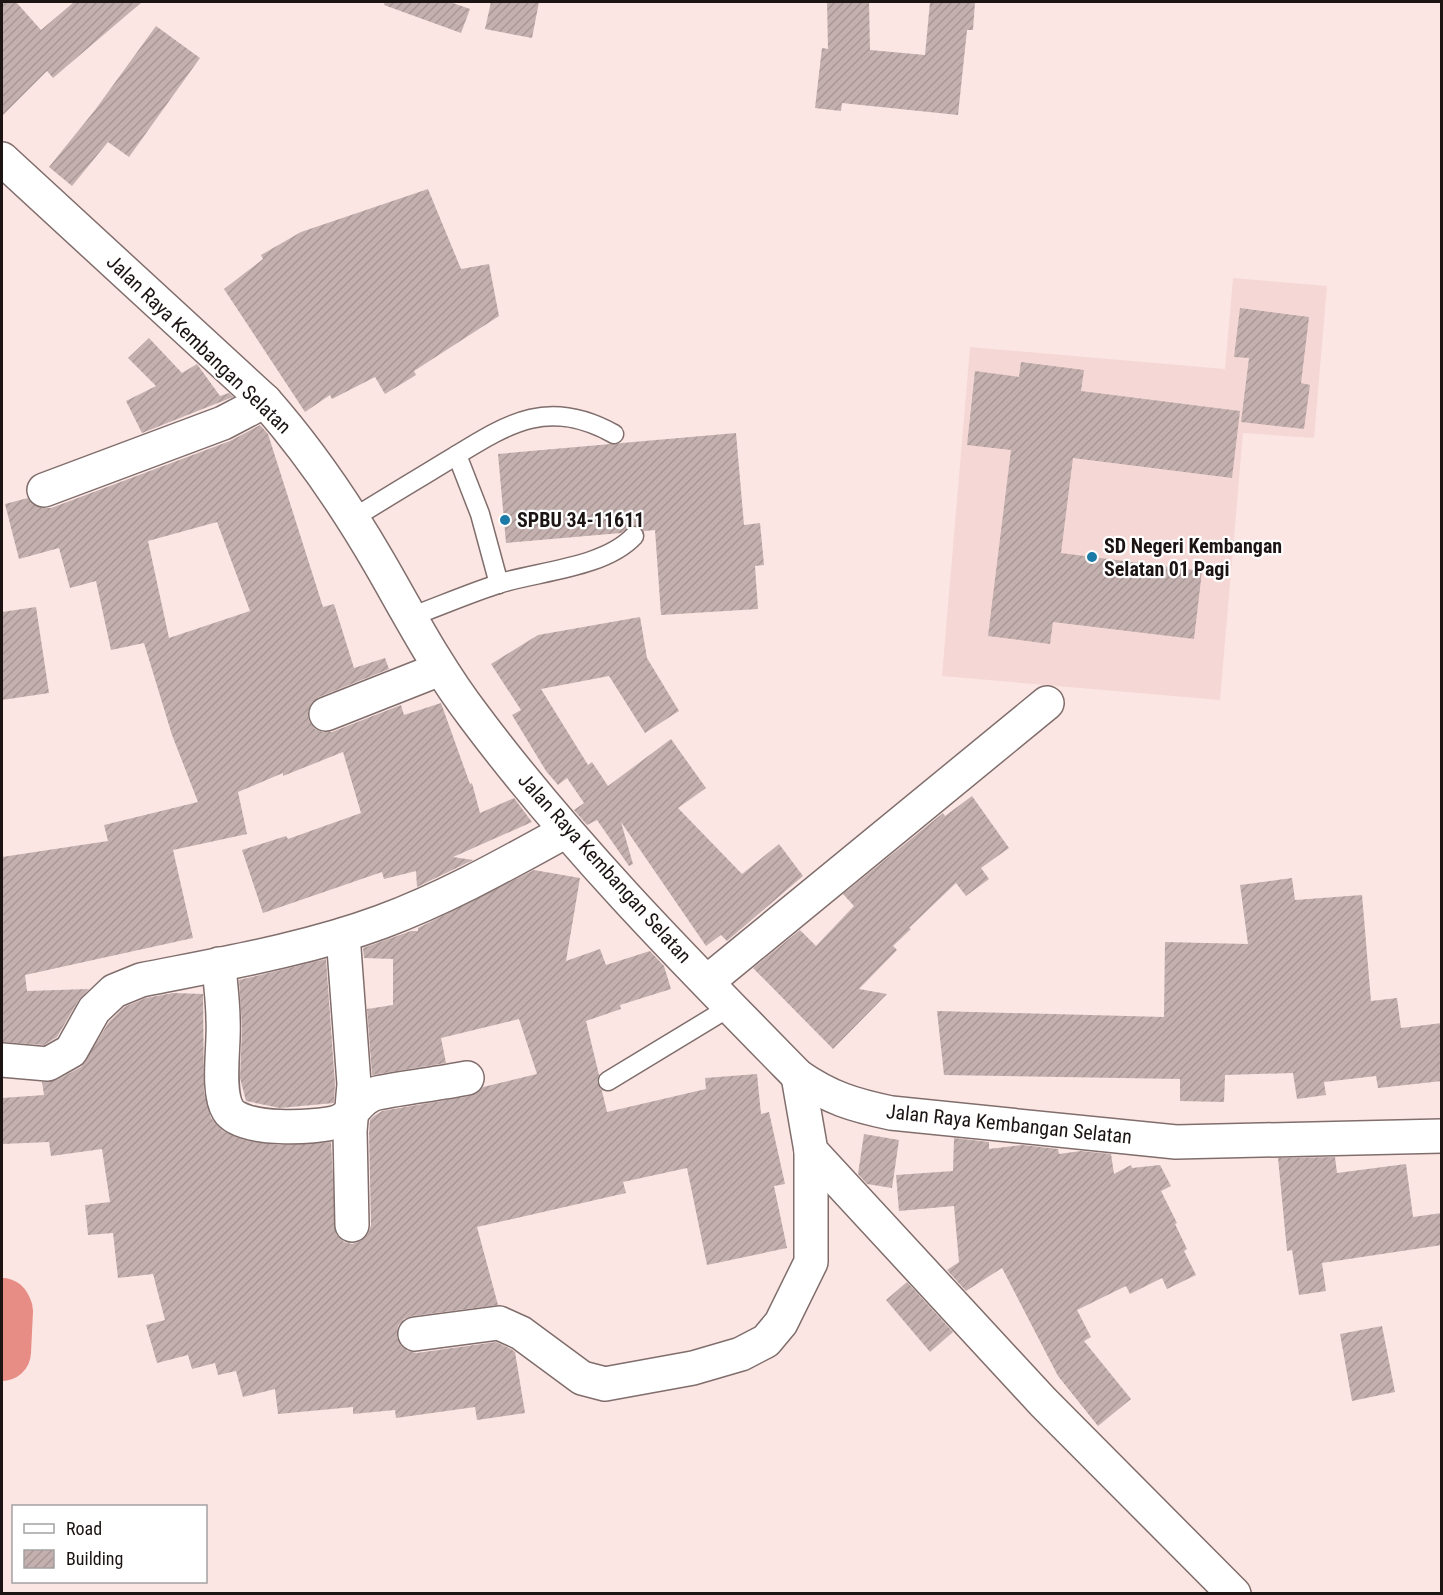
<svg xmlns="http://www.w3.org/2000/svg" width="1443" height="1595" font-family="'Roboto Condensed',sans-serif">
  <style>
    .built { fill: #f5d8d5 }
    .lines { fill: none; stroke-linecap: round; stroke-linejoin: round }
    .river { stroke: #e88d85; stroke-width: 58 }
    .building { fill: url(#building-hatch); fill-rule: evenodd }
    .service-casing { stroke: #806e6c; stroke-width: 21 }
    .minor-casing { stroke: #806e6c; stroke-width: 36 }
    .secondary-casing { stroke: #806e6c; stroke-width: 36 }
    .service { stroke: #fff; stroke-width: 18 }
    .minor { stroke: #fff; stroke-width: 33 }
    .secondary { stroke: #fff; stroke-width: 33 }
    .poi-dot { fill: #1c7aa7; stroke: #fff; stroke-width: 2 }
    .labels { text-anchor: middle; stroke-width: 4.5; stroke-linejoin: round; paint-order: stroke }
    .street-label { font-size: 20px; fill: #1b1413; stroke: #fff }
    .poi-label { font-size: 20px; font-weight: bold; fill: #1b1413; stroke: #fff; text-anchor: start }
  </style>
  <defs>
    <pattern id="building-hatch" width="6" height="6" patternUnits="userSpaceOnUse" patternTransform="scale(1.5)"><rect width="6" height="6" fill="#c4b1af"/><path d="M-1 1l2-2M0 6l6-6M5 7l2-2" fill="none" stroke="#a89796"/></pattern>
  </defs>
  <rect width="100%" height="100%" fill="#fbe6e4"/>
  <path class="built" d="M 1233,278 L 1327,286 L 1314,438 L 1243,433 L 1220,700 L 942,676 L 970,347 L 1225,369 Z"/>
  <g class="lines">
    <path class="river" d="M 2,1307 L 4,1311 L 2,1352"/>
  </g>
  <g class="building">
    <path d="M 2,2 L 16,2 L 41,30 L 74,2 L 142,2 L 53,78 L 47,71 L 2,116 Z"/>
    <path d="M 385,2 L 450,2 L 470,9 L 461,33 L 384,5 Z"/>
    <path d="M 491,2 L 539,2 L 532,38 L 485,29 Z"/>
    <path d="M 827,2 L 869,2 L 870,50 L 925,55 L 930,2 L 975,2 L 973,30 L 967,30 L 958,115 L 842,103 L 841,111 L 815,108 L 822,48 L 828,49 Z"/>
    <path d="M 156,26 L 200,58 L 129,157 L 108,142 L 72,186 L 49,167 L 95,110 Z"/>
    <path d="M 428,189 L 461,269 L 489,264 L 499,316 L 414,371 L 416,375 L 385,394 L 375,377 L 332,399 L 330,395 L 305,412 L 224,289 L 263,259 L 261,255 L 301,232 Z"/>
    <path d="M 1240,308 L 1309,317 L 1301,383 L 1310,385 L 1304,429 L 1241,422 L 1249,358 L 1234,357 Z"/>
    <path d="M 149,338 L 182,373 L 197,364 L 220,396 L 229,393 L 233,397 L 142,433 L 126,401 L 156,386 L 128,358 Z"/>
    <path d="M 1021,362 L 1084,370 L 1081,391 L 1240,411 L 1232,478 L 1073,458 L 1061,553 L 1202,571 L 1194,639 L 1053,622 L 1050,644 L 988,636 L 1011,450 L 967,445 L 975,371 L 1019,377 Z"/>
    <path d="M 260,425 L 268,434 L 323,607 L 334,604 L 354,668 L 385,658 L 389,669 L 319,697 L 311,703 L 308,711 L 309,721 L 315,729 L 323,732 L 332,732 L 401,705 L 404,715 L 441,703 L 470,784 L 472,783 L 480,813 L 514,798 L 532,822 L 453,857 L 473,860 L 417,887 L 416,871 L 384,879 L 382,872 L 263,913 L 242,850 L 286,836 L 288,839 L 361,813 L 343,752 L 283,776 L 283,773 L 238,792 L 247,834 L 173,850 L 193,938 L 25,975 L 27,991 L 89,989 L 78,1001 L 57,1037 L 44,1045 L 2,1042 L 2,857 L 108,841 L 104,825 L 198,802 L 172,735 L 144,643 L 111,650 L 96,581 L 70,588 L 59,548 L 19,559 L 5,504 L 28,498 L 40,508 L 51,508 L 230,441 ZM 217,522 L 250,611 L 169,638 L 148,541 Z"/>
    <path d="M 736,433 L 744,525 L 760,523 L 764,565 L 755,566 L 758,609 L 661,615 L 655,530 L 644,531 L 633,525 L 621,533 L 506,543 L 498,454 Z"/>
    <path d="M 36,607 L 49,693 L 2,700 L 2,612 Z"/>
    <path d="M 640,617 L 647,658 L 679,711 L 645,733 L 609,676 L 541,689 L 588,765 L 592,762 L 608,786 L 671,739 L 706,788 L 678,808 L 742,874 L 779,844 L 803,876 L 727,941 L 721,935 L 706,946 L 621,822 L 633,864 L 629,866 L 597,820 L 587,825 L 574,810 L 584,803 L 567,778 L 558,785 L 546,771 L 512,715 L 521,710 L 491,664 L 538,635 Z"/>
    <path d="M 972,796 L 1009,848 L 981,868 L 989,879 L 966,896 L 956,883 L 909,928 L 911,929 L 893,946 L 897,950 L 859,989 L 887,994 L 833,1049 L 753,968 L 800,930 L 816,946 L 854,906 L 843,894 L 943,813 L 945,816 Z"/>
    <path d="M 534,870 L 580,878 L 566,961 L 600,949 L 606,965 L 650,951 L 664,966 L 671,989 L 620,1005 L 621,1009 L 586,1021 L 599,1075 L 597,1082 L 602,1091 L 607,1112 L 706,1089 L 705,1078 L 757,1074 L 761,1114 L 769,1112 L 785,1184 L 774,1186 L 787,1248 L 707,1265 L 687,1168 L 623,1182 L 626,1193 L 477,1227 L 498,1305 L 412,1316 L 404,1319 L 398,1326 L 397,1337 L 401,1346 L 408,1351 L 417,1353 L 496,1342 L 511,1349 L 515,1352 L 525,1413 L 477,1420 L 475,1407 L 396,1418 L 395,1410 L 353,1414 L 353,1407 L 278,1414 L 275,1389 L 243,1397 L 236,1371 L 218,1375 L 215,1363 L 192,1369 L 188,1355 L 157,1363 L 146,1325 L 165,1320 L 153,1274 L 118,1278 L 113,1233 L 88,1235 L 85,1205 L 110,1202 L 102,1149 L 51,1156 L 49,1142 L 2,1144 L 2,1098 L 44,1095 L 42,1082 L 57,1080 L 81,1067 L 109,1022 L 124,1007 L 146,998 L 173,993 L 203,994 L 204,1092 L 211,1118 L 223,1131 L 244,1140 L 279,1145 L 331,1142 L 336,1234 L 344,1242 L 352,1244 L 361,1241 L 368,1234 L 371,1225 L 369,1132 L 370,1120 L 374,1116 L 382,1111 L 470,1096 L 483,1087 L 537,1074 L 519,1019 L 441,1038 L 446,1063 L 372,1075 L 367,1009 L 393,1005 L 393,959 L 364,958 L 363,948 L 411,931 L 418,931 L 418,928 Z"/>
    <path d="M 1292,878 L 1295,900 L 1362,895 L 1371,1001 L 1397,998 L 1401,1028 L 1442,1023 L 1442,1081 L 1378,1088 L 1376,1076 L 1324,1082 L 1326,1095 L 1297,1099 L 1293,1073 L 1225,1075 L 1224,1102 L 1180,1101 L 1180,1079 L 944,1075 L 937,1011 L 1164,1017 L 1165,942 L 1248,944 L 1240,885 Z"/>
    <path d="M 326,959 L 335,1084 L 334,1103 L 280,1108 L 246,1101 L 240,1078 L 242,1028 L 239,980 Z"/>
    <path d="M 864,1134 L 899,1140 L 892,1188 L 867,1184 L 858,1174 Z"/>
    <path d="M 954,1138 L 989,1142 L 989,1149 L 1022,1145 L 1058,1149 L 1059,1154 L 1081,1151 L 1111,1154 L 1114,1174 L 1131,1165 L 1132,1168 L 1160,1165 L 1171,1186 L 1161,1191 L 1177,1223 L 1175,1224 L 1187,1249 L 1184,1251 L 1196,1275 L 1167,1289 L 1162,1278 L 1130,1294 L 1126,1286 L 1077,1310 L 1091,1337 L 1084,1341 L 1131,1399 L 1098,1426 L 1058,1376 L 1002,1268 L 966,1291 L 947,1270 L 959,1262 L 954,1206 L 899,1211 L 896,1175 L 953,1171 Z"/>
    <path d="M 1335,1157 L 1337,1173 L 1406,1164 L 1413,1217 L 1442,1213 L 1442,1245 L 1322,1263 L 1326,1291 L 1299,1295 L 1292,1250 L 1287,1251 L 1278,1158 Z"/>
    <path d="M 907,1282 L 953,1332 L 930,1352 L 886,1300 Z"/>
    <path d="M 1382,1326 L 1395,1392 L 1352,1401 L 1340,1334 Z"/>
  </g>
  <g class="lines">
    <defs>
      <g id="service">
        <path d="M 457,455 L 480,514 L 499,584"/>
        <path d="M 352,519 C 384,499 416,480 447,461 C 506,425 546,396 614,434"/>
        <path d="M 410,617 C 440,606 470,593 501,583 C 542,571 605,567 634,536"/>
        <path d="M 608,1081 L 730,1007"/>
      </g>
      <g id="minor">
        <path d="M 44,490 L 223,423 L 265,401"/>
        <path d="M 326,714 L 440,669"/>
        <path d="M 343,935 L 354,1084 L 350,1131 L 352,1225"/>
        <path d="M 219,964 C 220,982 223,1001 223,1019 C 225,1043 216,1090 228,1110 C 241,1132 316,1128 337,1122 C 355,1116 358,1097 377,1093 C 406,1087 437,1084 467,1078"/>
        <path d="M 707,982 L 1047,703"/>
        <path d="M 2,1060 L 48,1064 L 71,1051 L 94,1010 L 114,991 L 141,980 C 221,964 305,950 381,922 C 446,898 506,864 566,831"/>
        <path d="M 798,1076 L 811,1151 L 1043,1402 L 1234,1594"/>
        <path d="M 415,1334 L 499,1323 L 521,1333 L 582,1378 L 605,1384 L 693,1368 L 741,1354 L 766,1341 L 781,1323 L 811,1262 L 811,1151"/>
      </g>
      <path id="secondary" d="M 2,159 L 265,401 C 309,451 347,507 380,564 C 410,616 437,668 473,715 C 570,845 685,961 798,1076 C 830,1098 853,1105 891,1113 L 1176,1142 L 1442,1136"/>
    </defs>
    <use href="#service" class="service-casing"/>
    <use href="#minor" class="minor-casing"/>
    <use href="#secondary" class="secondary-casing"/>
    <use href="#service" class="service"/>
    <use href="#minor" class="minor"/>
    <use href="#secondary" class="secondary"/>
  </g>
  <g class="poi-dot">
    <circle cx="505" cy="520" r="6"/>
    <circle cx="1092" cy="557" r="6"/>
  </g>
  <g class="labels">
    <g class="street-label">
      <text transform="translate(199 344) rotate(44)" y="7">Jalan Raya Kembangan Selatan</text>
      <text transform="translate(605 868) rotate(48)" y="7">Jalan Raya Kembangan Selatan</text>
      <text transform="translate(1009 1124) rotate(6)" y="7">Jalan Raya Kembangan Selatan</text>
    </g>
    <g class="poi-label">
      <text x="517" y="527">SPBU 34-11611</text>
      <text x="1104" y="553">SD Negeri Kembangan<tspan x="1104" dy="23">Selatan 01 Pagi</tspan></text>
    </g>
  </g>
  <rect width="1443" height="1595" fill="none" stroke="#1b1413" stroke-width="6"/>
  <rect x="12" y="1505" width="195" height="78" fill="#ffffff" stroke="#a4a1a1" stroke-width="1.5"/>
  <rect x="24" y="1524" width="30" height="9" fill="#ffffff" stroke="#a4a1a1" stroke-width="1.5"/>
  <text x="66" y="1535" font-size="18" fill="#1b1413">Road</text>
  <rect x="24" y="1550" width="30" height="18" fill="url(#building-hatch)" stroke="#a4a1a1" stroke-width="1.5"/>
  <text x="66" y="1565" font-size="18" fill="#1b1413">Building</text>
</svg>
